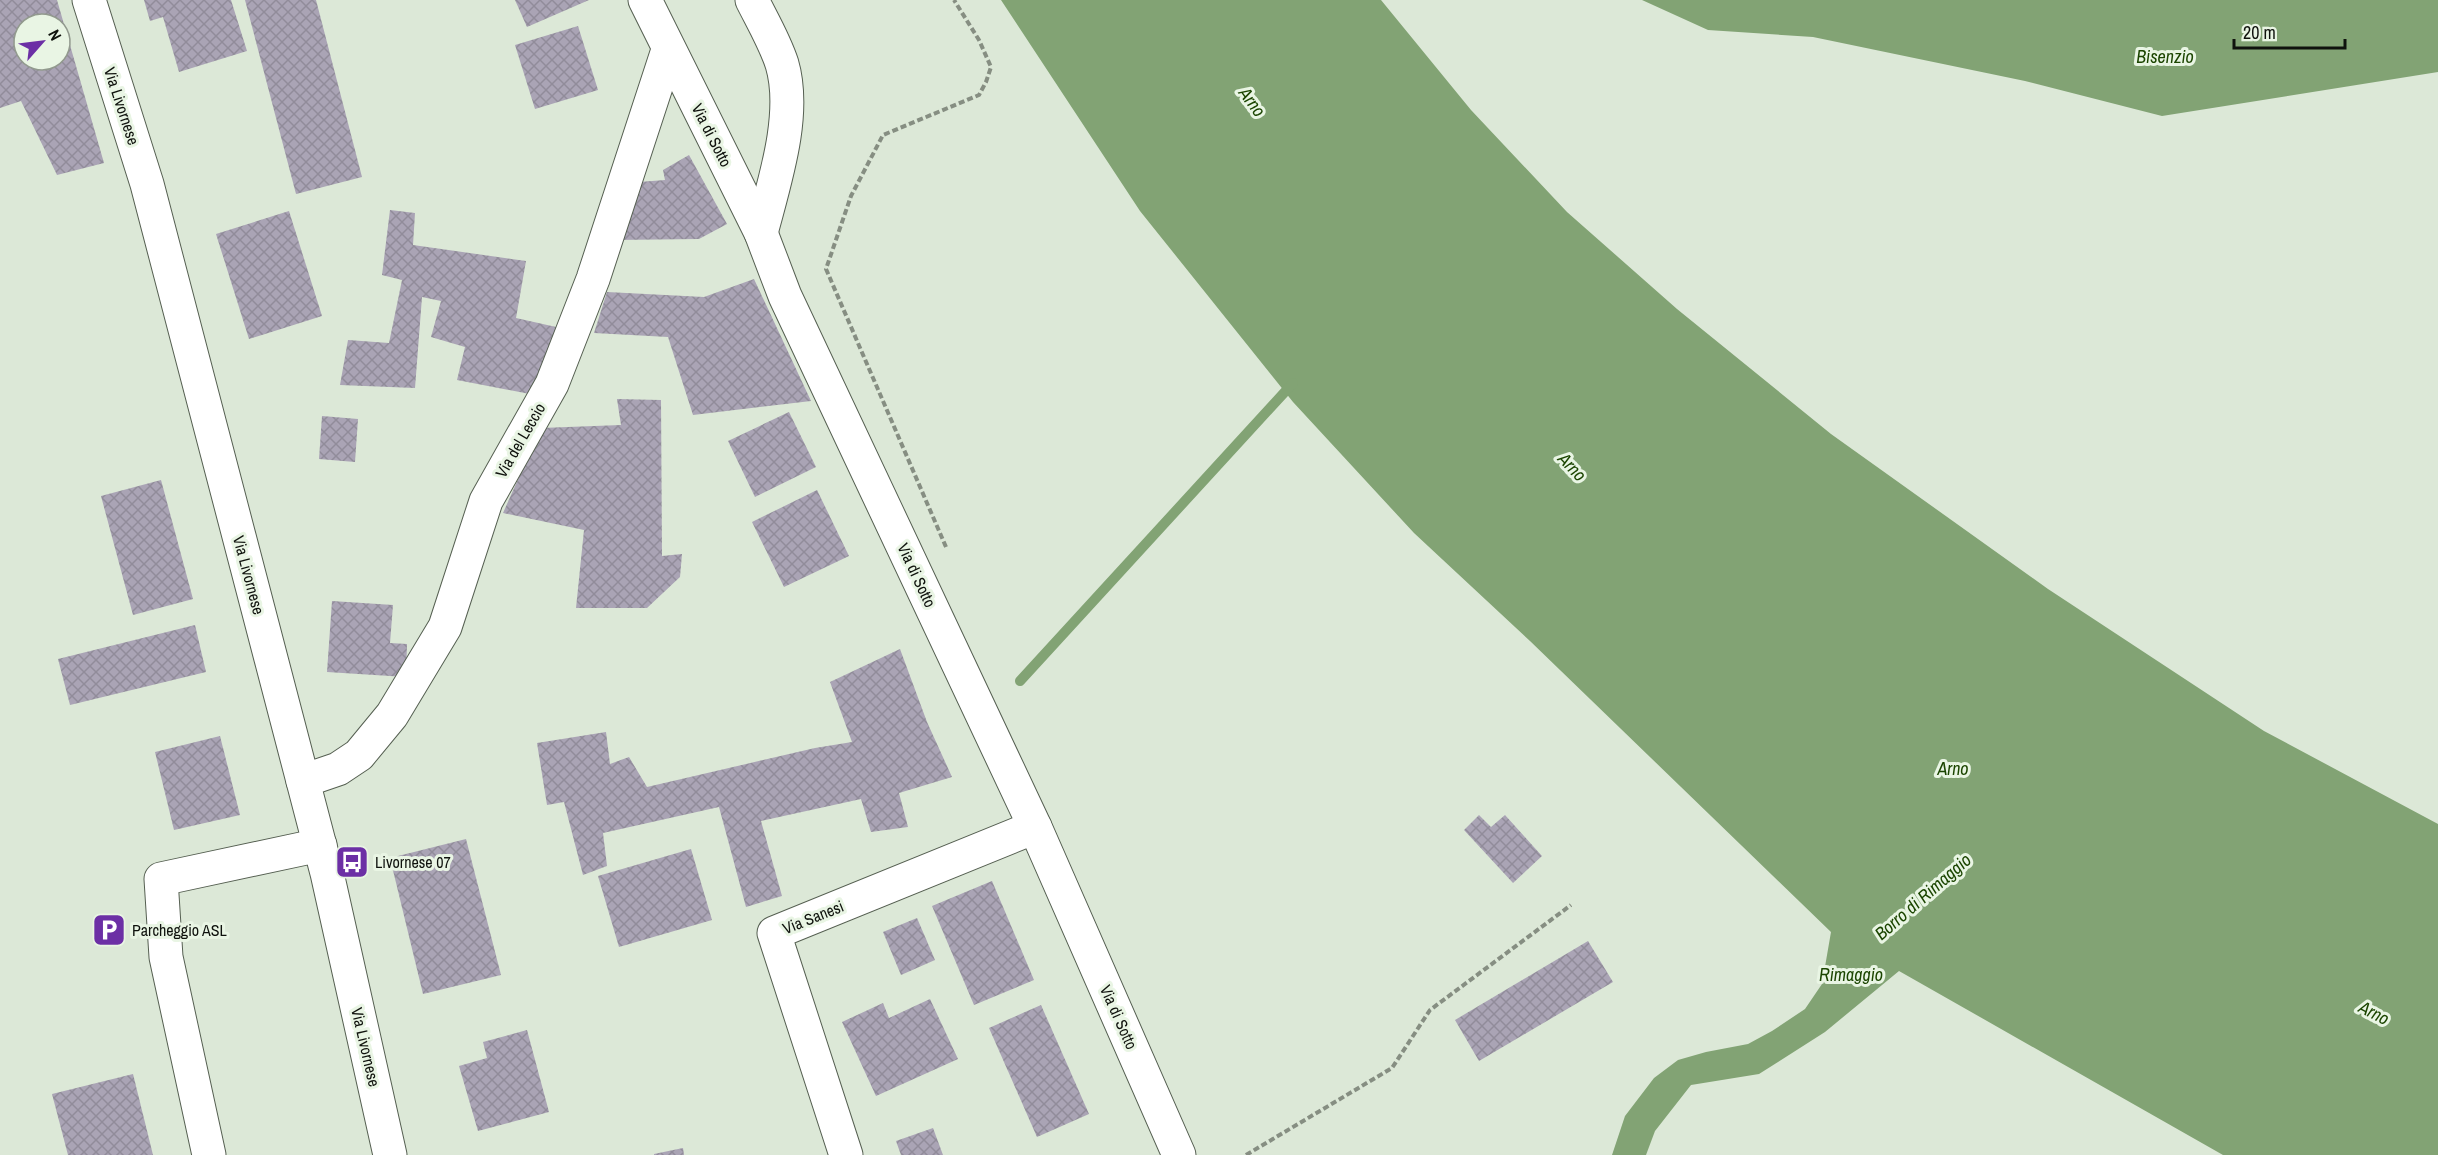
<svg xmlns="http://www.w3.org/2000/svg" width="2438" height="1155" font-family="'Archivo Narrow',sans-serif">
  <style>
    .water { fill: #82a374 }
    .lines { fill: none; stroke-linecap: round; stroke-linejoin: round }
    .stream { stroke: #82a374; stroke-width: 10 }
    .building { fill: url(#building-cross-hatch); fill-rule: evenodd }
    .minor-casing { stroke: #555f51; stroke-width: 35 }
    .major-casing { stroke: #555f51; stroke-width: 35 }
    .path { stroke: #868e82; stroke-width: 4; stroke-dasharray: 6 3; stroke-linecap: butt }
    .minor { stroke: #fff; stroke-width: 33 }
    .major { stroke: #fff; stroke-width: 33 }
    .labels { text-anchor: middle; stroke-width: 6; stroke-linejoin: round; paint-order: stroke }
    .street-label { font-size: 16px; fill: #0f120d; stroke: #e9f5e4 }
    .poi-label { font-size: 16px; fill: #0f120d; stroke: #e9f5e4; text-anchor: start }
    .water-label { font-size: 18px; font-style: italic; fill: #1b4500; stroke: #e9f5e4 }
  </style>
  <defs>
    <pattern id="building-cross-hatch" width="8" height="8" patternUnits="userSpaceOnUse" patternTransform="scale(1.5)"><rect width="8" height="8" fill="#aaa4b5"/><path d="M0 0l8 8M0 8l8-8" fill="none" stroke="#918c9a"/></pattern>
  </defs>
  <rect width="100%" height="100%" fill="#dce8d7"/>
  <g class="water">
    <path d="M 1001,0 L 1381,0 L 1471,110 L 1567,212 L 1677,309 L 1831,434 L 2048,589 L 2264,731 L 2438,824 L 2438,1155 L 2223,1155 L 1899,971 L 1825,1032 L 1759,1074 L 1691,1085 L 1655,1131 L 1646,1155 L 1612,1155 L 1625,1116 L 1654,1078 L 1678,1060 L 1706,1052 L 1748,1044 L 1772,1031 L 1805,1009 L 1822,984 L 1831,932 L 1530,641 L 1414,533 L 1293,402 L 1140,211 Z"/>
    <path d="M 1642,0 L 2438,0 L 2438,72 L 2162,116 L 2025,81 L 1813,37 L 1708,30 Z"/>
  </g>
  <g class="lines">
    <path class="stream" d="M 1020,681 L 1293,383"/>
  </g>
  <g class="building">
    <path d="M 0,0 L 57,0 L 104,163 L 57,175 L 21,101 L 0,108 ZM 24,24 L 60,24 L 60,60 L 24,60 Z"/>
    <path d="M 144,0 L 231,0 L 247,51 L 179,72 L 163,17 L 150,21 Z"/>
    <path d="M 245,0 L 316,0 L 362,177 L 296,194 Z"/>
    <path d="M 515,0 L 589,0 L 527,27 Z"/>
    <path d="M 578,26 L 598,90 L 535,109 L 515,45 Z"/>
    <path d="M 689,155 L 727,224 L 699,239 L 616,240 L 626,183 L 665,180 L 663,170 Z"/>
    <path d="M 390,210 L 415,213 L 413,245 L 526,261 L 516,318 L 565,329 L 535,395 L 457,380 L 465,347 L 431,337 L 441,301 L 422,297 L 415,388 L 340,385 L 348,340 L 389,343 L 402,280 L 382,275 Z"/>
    <path d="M 289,211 L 322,316 L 249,339 L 216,234 Z"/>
    <path d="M 754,279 L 811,401 L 693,415 L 668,337 L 594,333 L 607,292 L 704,297 Z"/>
    <path d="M 617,399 L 661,400 L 662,556 L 682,554 L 680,577 L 647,608 L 576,608 L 584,530 L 503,513 L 541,428 L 621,425 Z"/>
    <path d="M 789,412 L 816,467 L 755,497 L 728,441 Z"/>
    <path d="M 322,416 L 358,419 L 355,462 L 319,459 Z"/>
    <path d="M 161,480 L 193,599 L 133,615 L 101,496 Z"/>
    <path d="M 817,490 L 849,556 L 784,587 L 752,522 Z"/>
    <path d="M 332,601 L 393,605 L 390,643 L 407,644 L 406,677 L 327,672 Z"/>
    <path d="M 195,625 L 206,672 L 70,705 L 58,659 Z"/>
    <path d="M 900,649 L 927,722 L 952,777 L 899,793 L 908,827 L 871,832 L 861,799 L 761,821 L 782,896 L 746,907 L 719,807 L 603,833 L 607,866 L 583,875 L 564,802 L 547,805 L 537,743 L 606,732 L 610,764 L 629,757 L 647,787 L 815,748 L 852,742 L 830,682 Z"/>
    <path d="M 220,736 L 240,815 L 174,830 L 155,752 Z"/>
    <path d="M 1479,815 L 1491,827 L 1505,815 L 1542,856 L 1513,883 L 1464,830 Z"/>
    <path d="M 466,839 L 501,975 L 423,994 L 390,858 Z"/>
    <path d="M 691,849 L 712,920 L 619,947 L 598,876 Z"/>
    <path d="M 992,881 L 1034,980 L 974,1005 L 932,906 Z"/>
    <path d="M 917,918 L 935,960 L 901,975 L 883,932 Z"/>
    <path d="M 1588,941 L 1613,982 L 1479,1061 L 1455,1020 Z"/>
    <path d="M 930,999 L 958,1059 L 876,1096 L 842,1022 L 883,1003 L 889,1018 Z"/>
    <path d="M 1041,1005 L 1089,1114 L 1037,1137 L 989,1028 Z"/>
    <path d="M 527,1030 L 549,1112 L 478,1131 L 459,1066 L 487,1058 L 483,1042 Z"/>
    <path d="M 133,1074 L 153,1155 L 68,1155 L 52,1094 Z"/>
    <path d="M 933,1128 L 943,1155 L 901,1155 L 896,1141 Z"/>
    <path d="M 683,1148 L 684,1155 L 654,1155 L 654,1154 Z"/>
  </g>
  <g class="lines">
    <defs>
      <g id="minor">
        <path d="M 645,0 L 761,233 L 785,296 L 1035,827 L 1179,1155"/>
        <path d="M 303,781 L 338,769 L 359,755 L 392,715 L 445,627 L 486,501 L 552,384 L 593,279 L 668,50"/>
        <path d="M 209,1155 L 166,957 L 161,879 L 320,845"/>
        <path d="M 846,1155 L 774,933 L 1035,827"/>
      </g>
      <g id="major">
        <path d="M 89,0 L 147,184 L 327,873 L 390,1155"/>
        <path d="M 752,0 C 762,20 775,42 782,64 C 797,115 774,183 761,233"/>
      </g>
    </defs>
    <use href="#minor" class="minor-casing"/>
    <use href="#major" class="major-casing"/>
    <g class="path">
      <path d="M 946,547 L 826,269 L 851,196 L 883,135 L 979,95 L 986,82 L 991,67 L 979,40 L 954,0"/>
      <path d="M 1246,1155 L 1392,1068 L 1430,1010 L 1571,905"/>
    </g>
    <use href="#minor" class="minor"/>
    <use href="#major" class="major"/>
  </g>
  <defs>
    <symbol id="bus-square" viewBox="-11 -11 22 22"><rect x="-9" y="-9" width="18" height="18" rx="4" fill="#6c2fa5" stroke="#e9f5e4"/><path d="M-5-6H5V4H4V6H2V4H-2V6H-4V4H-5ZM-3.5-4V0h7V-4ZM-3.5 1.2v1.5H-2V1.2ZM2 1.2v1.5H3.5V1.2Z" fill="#fff"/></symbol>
    <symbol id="parking-square" viewBox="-11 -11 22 22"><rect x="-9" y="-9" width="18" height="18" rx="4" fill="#6c2fa5" stroke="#e9f5e4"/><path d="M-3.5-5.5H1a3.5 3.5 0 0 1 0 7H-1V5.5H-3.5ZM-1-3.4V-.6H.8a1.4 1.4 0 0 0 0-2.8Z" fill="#fff"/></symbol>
  </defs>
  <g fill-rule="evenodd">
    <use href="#bus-square" x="333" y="843" width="38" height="38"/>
    <use href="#parking-square" x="90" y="911" width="38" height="38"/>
  </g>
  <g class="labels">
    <g class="street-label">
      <text transform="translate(122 106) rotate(72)" y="6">Via Livornese</text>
      <text transform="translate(712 135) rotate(63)" y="6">Via di Sotto</text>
      <text transform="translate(520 440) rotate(-60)" y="6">Via del Leccio</text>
      <text transform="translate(249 575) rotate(75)" y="6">Via Livornese</text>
      <text transform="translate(917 575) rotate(65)" y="6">Via di Sotto</text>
      <text transform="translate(813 917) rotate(-22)" y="6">Via Sanesi</text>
      <text transform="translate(1119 1017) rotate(66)" y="6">Via di Sotto</text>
      <text transform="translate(366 1047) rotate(77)" y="6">Via Livornese</text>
    </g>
    <g class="poi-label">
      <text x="375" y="868">Livornese 07</text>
      <text x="132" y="936">Parcheggio ASL</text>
    </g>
    <g class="water-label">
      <text x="2165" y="63">Bisenzio</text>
      <text transform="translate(1252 102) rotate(54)" y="6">Arno</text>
      <text transform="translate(1572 467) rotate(47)" y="6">Arno</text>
      <text x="1953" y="775">Arno</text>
      <text transform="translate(1923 897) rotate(-41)" y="6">Borro di Rimaggio</text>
      <text x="1851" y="981">Rimaggio</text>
      <text transform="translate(2374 1013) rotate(27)" y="6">Arno</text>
    </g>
  </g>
  <g transform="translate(42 42) rotate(62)"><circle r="28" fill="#e9f5e4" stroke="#929a8e" stroke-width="1.5"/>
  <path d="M0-4.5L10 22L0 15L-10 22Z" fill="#6c2fa5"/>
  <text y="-9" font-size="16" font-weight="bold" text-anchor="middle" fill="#0f120d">N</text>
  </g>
  <path d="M2234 39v9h111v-9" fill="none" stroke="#0f120d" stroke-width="3"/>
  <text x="2243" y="39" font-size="18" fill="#0f120d" stroke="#e9f5e4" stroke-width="4.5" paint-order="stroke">20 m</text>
</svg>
